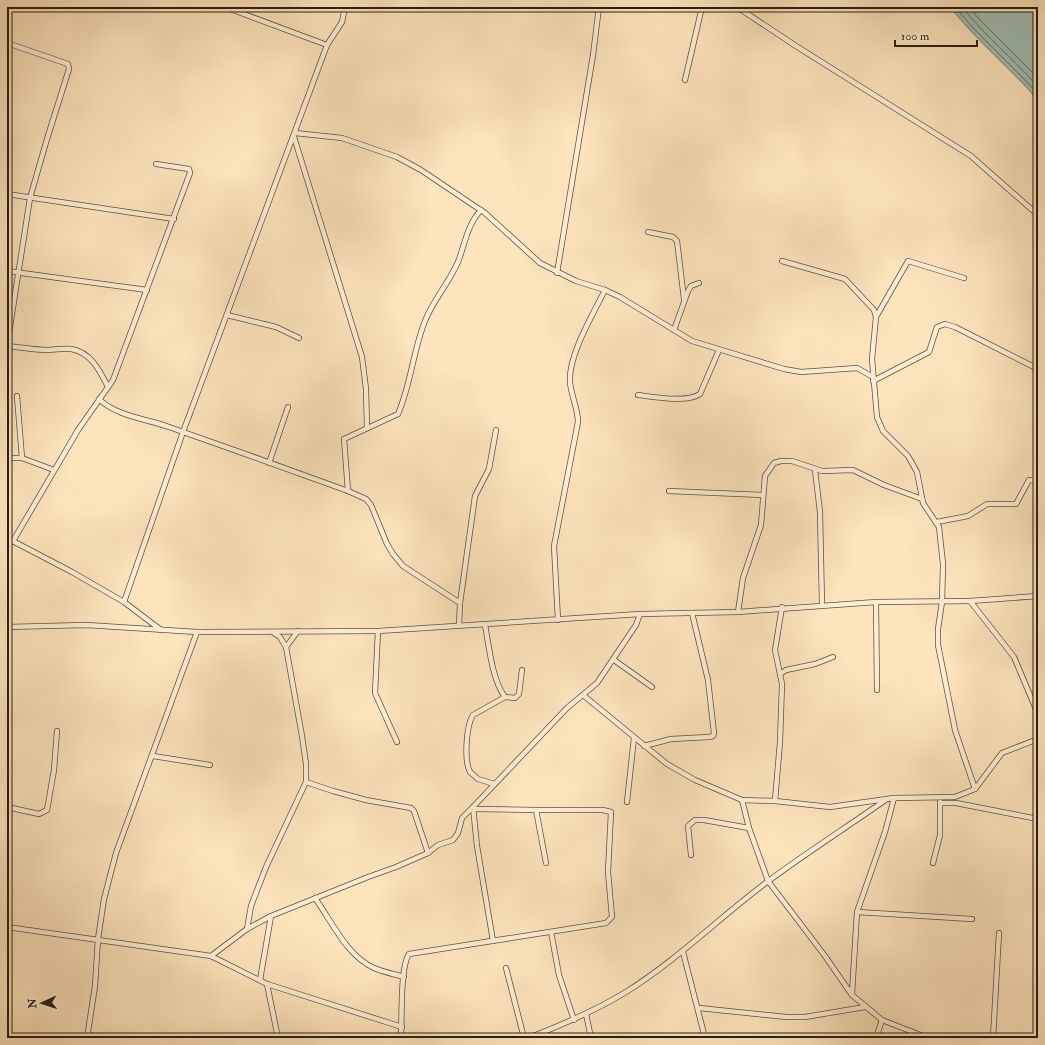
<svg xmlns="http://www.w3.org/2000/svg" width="1045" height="1045" font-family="'IM FELL Double Pica',serif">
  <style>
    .water { fill: #9fbeb4; stroke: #6f7e74 }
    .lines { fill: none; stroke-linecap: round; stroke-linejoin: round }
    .shore { stroke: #646e64; stroke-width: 1 }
    .minor-casing { stroke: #5d503e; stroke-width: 6 }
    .minor { stroke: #feedd4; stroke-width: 4.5 }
  </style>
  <rect width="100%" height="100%" fill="#fde4bd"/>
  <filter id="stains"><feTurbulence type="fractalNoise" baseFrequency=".005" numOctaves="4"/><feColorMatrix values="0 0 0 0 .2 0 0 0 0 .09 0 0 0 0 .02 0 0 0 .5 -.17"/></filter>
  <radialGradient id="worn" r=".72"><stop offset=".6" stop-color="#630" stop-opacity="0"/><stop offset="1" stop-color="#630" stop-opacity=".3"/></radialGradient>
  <path class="water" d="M 950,7 L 1038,7 L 1038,100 C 1010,68 977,41 950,7 Z"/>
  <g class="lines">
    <g class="shore">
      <path d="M 955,7 C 980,38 1011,64 1038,94"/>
      <path d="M 962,7 C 985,36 1014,59 1038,87"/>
      <path d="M 969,7 L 979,19 L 1038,78"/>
    </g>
    <defs>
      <g id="minor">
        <path d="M 225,7 L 327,45"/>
        <path d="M 737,7 L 796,46 L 971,156 L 1038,215"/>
        <path d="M 7,18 L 8,7"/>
        <path d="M 7,43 L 68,64 L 69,69 L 47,139 L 30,198 L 7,346"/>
        <path d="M 685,80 L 702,7"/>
        <path d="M 295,133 L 342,138 L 397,157 L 421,170 L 485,213 L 540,263 L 576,281 L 605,290 L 620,297 L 692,341 L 784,369 L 801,372 L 857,368 L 873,377"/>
        <path d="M 294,137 L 362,357 L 366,389 L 367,428"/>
        <path d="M 7,194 L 174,219"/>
        <path d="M 648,232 L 673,237 L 677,241 L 684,299"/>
        <path d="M 782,261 L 845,279 L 874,310 L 876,317 L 872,359 L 877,417 L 883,431 L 908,456 L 917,472 L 923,503 L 939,527 L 943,564 L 942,602 L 938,629 L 938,645 L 955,730 L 975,789"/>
        <path d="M 7,271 L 147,290"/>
        <path d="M 557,273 L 593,55 L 599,7"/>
        <path d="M 227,315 L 276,327 L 299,338"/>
        <path d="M 876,317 L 908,261 L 964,278"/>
        <path d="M 674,330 L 688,291 L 691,286 L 699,283"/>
        <path d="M 7,346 C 20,347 34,350 47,350 C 55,350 63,348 71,349 C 91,352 100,371 108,387"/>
        <path d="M 873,381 L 929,352 L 937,327 L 945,324 L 955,327 L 1038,369"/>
        <path d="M 638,395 C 654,397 687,403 700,394 L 719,350"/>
        <path d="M 17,396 L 22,458 L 54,470"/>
        <path d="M 99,399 C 116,416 147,419 169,427 C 229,448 288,469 348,491 L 366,499 L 371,505 L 387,544 L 393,554 L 403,566 L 460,603 L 459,625"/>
        <path d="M 7,458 L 22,458"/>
        <path d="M 269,463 L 288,407"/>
        <path d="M 815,470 L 820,512 L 822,605"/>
        <path d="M 348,491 L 344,439 L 398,414 C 411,384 413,351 425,321 C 433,300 449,283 458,262 C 465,244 467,225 481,210"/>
        <path d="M 669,491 L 763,495"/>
        <path d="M 937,522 L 968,516 L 987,504 L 1016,504 L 1029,480 L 1038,481"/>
        <path d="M 7,538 L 72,572 L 124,602 L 161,630"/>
        <path d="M 13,541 L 78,430 L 113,380 L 190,173 L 189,169 L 156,164"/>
        <path d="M 970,601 L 1014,657 L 1038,714"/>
        <path d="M 124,602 L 183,432 L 327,45 L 342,22 L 345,7"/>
        <path d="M 876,602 L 877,690"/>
        <path d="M 460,603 L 475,496 L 489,469 L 496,430"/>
        <path d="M 738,612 L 743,578 L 761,525 L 765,476 L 774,463 L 781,461 L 792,461 L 822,471 L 853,470 L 884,485 L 922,499"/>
        <path d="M 558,620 L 554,546 L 578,422 C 578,408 571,396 570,382 C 568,356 593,314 605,290"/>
        <path d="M 485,625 C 489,646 492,680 505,697 L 515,698 L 519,694 L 522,670"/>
        <path d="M 7,627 L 86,625 L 197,632 L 378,631 L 640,614 L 738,612 L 876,602 L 970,601 L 1038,596"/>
        <path d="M 378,631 L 375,693 L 397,742"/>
        <path d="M 286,647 L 298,631"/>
        <path d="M 614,660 L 652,687"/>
        <path d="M 780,674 L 786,670 L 815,664 L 833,657"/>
        <path d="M 583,695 L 667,764 L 695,780 L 742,800 L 775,801 L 830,807 L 894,798 L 955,797 L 975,789 L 1002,753 L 1038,739"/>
        <path d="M 644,746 L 671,739 L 709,737 L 713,736 L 714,733 L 708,680 L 692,613"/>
        <path d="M 153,756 L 210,765"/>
        <path d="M 306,782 L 333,791 L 366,800 L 411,808 L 414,811 L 428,853"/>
        <path d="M 494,784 L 478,779 L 470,772 C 464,761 466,726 473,715 L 505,697"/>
        <path d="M 742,800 L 749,828 L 768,881 L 825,956 L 852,995 L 882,1020 L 928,1038"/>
        <path d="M 775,801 L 780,742 L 782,684 L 775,650 L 782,607"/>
        <path d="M 627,802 L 634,738"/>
        <path d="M 940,803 L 956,803 L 1038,819"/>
        <path d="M 7,807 L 39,814 L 47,810 L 54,770 L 57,731"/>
        <path d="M 473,807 L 477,846 L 493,941"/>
        <path d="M 474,809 L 536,810 L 546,863"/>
        <path d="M 691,855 L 688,826 L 695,820 L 704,820 L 749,828"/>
        <path d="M 933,863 L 940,835 L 940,802"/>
        <path d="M 315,898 C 332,922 347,956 374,968 C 383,972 394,974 404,977"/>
        <path d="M 857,912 L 972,919"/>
        <path d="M 7,927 L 211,956 L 267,984 L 402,1027"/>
        <path d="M 247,929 L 251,906 L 266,867 L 306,782 L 306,764 L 302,736 L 286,647 L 280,637 L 274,633"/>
        <path d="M 551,932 L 559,975 L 574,1020"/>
        <path d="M 683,952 L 705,1038"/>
        <path d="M 211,956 L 247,929 L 271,916 L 368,877 L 396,867 L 428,853 L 438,845 L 453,840 L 458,833 L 462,818 L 473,807 L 567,708 L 597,683 L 636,625 L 640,614"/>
        <path d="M 506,968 L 524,1038"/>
        <path d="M 260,980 L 271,916"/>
        <path d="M 267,984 L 278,1038"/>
        <path d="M 852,994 L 857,912 L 885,832 L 894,798"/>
        <path d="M 699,1008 L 787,1017 L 805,1017 L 865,1007"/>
        <path d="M 586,1014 L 591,1038"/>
        <path d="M 87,1035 L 108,1038"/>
        <path d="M 87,1038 L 95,986 L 98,939 L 104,899 L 116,853 L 197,632"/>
        <path d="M 401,1038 C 402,1020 400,967 409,954 L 606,923 L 612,917 L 608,872 L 611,812 L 603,810 L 536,810"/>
        <path d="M 528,1038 C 562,1025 595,1011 626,992 C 677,960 719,918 767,882 C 806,853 847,827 887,799"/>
        <path d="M 876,1038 L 882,1020"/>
        <path d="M 993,1038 L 999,933"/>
      </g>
    </defs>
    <use href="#minor" class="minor-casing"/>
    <use href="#minor" class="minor"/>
  </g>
  <rect width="1045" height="1045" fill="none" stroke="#fde4bd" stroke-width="24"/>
  <rect x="8" y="8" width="1029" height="1029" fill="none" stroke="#281e13" stroke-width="2"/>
  <rect x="12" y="12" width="1021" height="1021" fill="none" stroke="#281e13"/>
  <g transform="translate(42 1003) rotate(267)" stroke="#feedd4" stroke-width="3" paint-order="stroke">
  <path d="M0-3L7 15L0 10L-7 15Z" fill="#281e13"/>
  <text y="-6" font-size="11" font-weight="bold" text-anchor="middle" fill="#281e13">N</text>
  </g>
  <path d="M895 40v6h82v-6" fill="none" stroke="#281e13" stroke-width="2"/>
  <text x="901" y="40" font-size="12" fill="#281e13" stroke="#feedd4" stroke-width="3" paint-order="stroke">100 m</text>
  <rect width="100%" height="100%" filter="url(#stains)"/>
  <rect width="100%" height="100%" fill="url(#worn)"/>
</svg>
